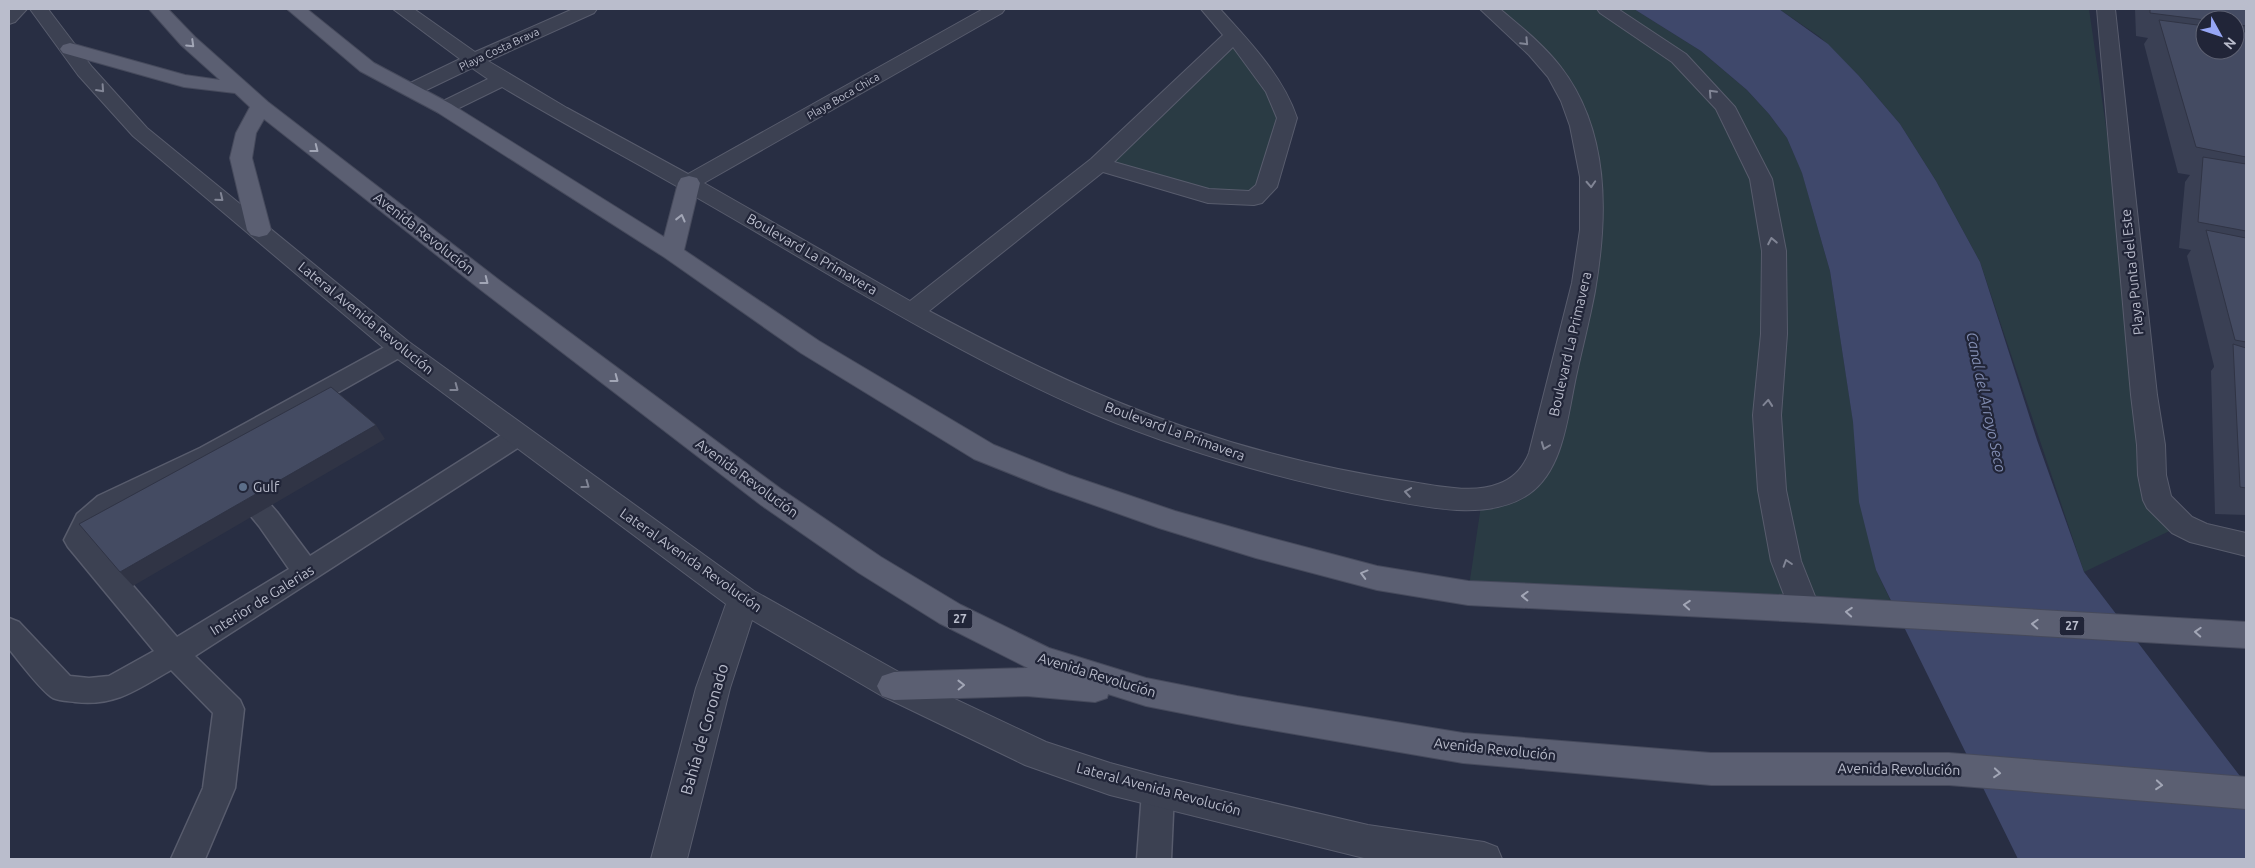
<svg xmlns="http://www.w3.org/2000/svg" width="2255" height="868" font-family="Ubuntu,sans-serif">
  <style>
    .green { fill: #2a3b44 }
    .water { fill: #3f486b }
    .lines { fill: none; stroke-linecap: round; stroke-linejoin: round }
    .service-casing { stroke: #585c6d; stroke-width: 3 }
    .minor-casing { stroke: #585c6d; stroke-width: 2 }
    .primary-casing { stroke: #464a5c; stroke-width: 2 }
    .service { fill: #3c4152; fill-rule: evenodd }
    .minor { fill: #3c4152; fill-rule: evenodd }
    .primary { fill: #5b5f72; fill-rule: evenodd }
    .wall { fill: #3a4054; fill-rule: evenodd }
    .shaded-wall { fill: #303445 }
    .building { fill: #444b62; stroke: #303445 }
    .oneway { stroke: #818595 }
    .oneway2 { stroke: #a2a6b6 }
    .service-dot { fill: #5c6f8a; stroke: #212538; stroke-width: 2 }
    .labels { text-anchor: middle; stroke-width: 4.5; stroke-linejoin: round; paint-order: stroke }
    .far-street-label { font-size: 11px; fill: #babdcc; stroke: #212538 }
    .shield { fill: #212538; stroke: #8c8fa0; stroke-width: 1 }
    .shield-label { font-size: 12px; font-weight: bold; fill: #babdcc }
    .street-label { font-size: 14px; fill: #babdcc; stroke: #212538 }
    .poi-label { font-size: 14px; fill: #babdcc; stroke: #212538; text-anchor: start }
    .water-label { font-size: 15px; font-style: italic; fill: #828db2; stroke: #212538 }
    .near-street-label { font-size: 16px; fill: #babdcc; stroke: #212538 }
  </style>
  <rect width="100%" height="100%" fill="#282e43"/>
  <g class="green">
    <path d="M 1489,9 L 1634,9 L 1701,51 L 1747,90 L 1769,114 L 1787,138 L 1802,172 L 1830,271 L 1876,570 L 1898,616 L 1468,593 L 1482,499 L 1535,471 L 1584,285 L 1579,117 L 1510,26 Z"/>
    <path d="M 1779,9 L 2089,9 L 2123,244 L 2143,417 L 2182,525 L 2084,572 L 1980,262 L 1936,181 L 1900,124 L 1859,76 L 1820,37 Z"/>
    <path d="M 1233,36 L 1285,108 L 1266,187 L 1244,199 L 1099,164 Z"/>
  </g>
  <path class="water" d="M 1634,9 L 1779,9 L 1828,44 L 1859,76 L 1900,124 L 1936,181 L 1980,262 L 2037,440 L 2084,572 L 2246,784 L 2246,859 L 2018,859 L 1876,570 L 1859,502 L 1853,422 L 1830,271 L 1802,173 L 1787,138 L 1769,114 L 1747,90 L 1701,51 Z"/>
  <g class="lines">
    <defs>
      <g id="service">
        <path d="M 400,340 L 408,343 L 412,348 L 408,353 L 218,460 L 116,510 L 97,527 L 92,538 L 177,637 L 289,569 L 259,526 L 226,486 L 230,479 L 239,476 L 248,479 L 277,512 L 310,556 L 509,430 L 518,427 L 527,430 L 531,436 L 527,442 L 195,656 L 240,700 L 244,709 L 235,788 L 205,859 L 171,859 L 203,788 L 213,713 L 171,670 C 138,689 115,707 75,702 C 68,701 60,701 53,698 C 42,692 18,660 9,649 L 9,618 L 19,622 L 70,676 L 89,678 L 109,676 L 154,651 L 68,547 L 64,540 L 77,514 L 98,496 L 200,448 L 392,343 Z"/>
        <path d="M 1158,777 L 1169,782 L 1174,792 L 1171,859 L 1137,859 L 1142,792 L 1147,782 Z"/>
      </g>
      <g id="minor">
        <path d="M 9,9 L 27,9 L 15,22 L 9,24 Z"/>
        <path d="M 30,9 L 48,9 L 92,67 L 147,128 L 409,342 L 754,591 L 906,676 L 1046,742 L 1110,763 L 1158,776 L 1368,825 L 1484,842 L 1497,847 L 1502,859 L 1368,859 L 1110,795 L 1025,765 L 882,696 L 752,620 L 730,688 L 687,859 L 651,859 L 696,688 L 726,604 L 391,354 L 133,136 L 78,75 Z"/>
        <path d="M 393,9 L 414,9 L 475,52 L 573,9 L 597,9 L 594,13 L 488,61 L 567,108 L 688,174 L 983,9 L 1005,9 L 1002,13 L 704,183 L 910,301 L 1091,159 L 1223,35 L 1201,9 L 1220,9 C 1249,41 1283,76 1297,118 L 1277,187 L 1262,203 L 1254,205 L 1208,203 L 1103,172 L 929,311 C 989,343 1050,374 1113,400 C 1209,440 1309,467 1412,482 C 1438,486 1473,494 1498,484 C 1513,479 1523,468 1529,453 L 1572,283 L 1580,230 L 1580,177 L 1570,126 L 1561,101 L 1548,77 L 1529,55 L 1480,9 L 1500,9 C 1521,27 1543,44 1560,66 C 1610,130 1608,215 1595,291 C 1590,318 1583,345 1577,372 C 1568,411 1565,469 1529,494 C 1488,522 1427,507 1382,499 C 1284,480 1187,453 1094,414 C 964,358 843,282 720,211 C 648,169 574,130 502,87 L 451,112 L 444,114 L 437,112 L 434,108 L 437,104 L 488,79 L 472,68 L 418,94 L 411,96 L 404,94 L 401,90 L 404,86 L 460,59 ZM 1233,47 L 1266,92 L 1277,118 L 1256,185 L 1249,191 L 1209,189 L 1114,162 Z"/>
        <path d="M 1597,9 L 1618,9 L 1686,54 L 1735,107 L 1772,179 L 1786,251 L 1787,334 L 1781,415 L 1786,490 L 1801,561 L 1820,609 L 1815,618 L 1804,622 L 1793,618 L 1771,561 L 1758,490 L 1753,415 L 1761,334 L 1762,251 L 1750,179 L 1716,109 L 1672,62 L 1600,13 Z"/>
        <path d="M 2097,9 L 2115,9 L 2157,395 L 2165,445 L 2166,475 L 2171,496 L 2192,517 L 2207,524 L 2246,533 L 2246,556 L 2190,542 L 2172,533 L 2147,508 L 2143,500 L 2138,475 L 2137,445 L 2131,395 Z"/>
      </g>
      <g id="primary">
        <path d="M 149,9 L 168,9 L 195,37 L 268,102 L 499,280 L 781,489 L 881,557 L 961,605 L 1049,648 L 1146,678 L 1237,696 L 1463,733 L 1711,753 L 1949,753 L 2246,777 L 2246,809 L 1949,785 L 1711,785 L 1463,763 L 1237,724 L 1146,706 L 1108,694 L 1107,698 L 1095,702 L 1027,696 L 894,700 L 882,696 L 877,686 L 882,676 L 894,672 L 1028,668 L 939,623 L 859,573 L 761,505 L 481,290 L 264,119 L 256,133 L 252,158 L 271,230 L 267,235 L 259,237 L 251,235 L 247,230 L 230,158 L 236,133 L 250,107 L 235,93 L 184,87 L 63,53 L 60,49 L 63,45 L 70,43 L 185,75 L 220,80 L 181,45 Z"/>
        <path d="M 287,9 L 307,9 L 374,63 L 451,104 L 664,237 L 678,183 L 681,178 L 689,176 L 697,178 L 700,183 L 684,250 L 819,341 L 994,445 L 1069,475 L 1175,511 L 1256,534 L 1377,566 L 1468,581 L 1804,596 L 2246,622 L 2246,648 L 1804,622 L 1468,605 L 1377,590 L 1256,558 L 1159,528 L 1049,489 L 974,459 L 801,353 L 664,257 L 437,112 L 360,71 Z"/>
      </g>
    </defs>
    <use href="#service" class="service-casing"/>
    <use href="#minor" class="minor-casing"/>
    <use href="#primary" class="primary-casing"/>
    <use href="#service" class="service"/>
    <use href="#minor" class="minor"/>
    <use href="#primary" class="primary"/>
  </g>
  <path class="wall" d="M 2135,9 L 2246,9 L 2246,515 L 2215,514 L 2211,371 L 2214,367 L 2214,366 L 2187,256 L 2191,250 L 2179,248 L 2185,182 L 2190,175 L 2178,173 L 2144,44 L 2148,38 L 2136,36 ZM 2205,20 L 2235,20 L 2235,50 L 2205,50 Z"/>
  <path class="shaded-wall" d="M 376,425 L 385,439 L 133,586 L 120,572 Z"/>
  <g class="building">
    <path d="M 2150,9 L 2246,9 L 2246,26 L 2235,24 L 2235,20 L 2205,20 L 2150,13 Z"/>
    <path d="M 2159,20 L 2205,26 L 2205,50 L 2235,50 L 2235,31 L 2246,32 L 2246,157 L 2196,147 Z"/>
    <path d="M 2203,157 L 2246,164 L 2246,231 L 2198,222 Z"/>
    <path d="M 2206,230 L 2246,238 L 2246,342 L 2235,340 Z"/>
    <path d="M 2233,344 L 2246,348 L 2246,488 L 2240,487 Z"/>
    <path d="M 331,387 L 376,425 L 120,572 L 79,524 Z"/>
  </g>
  <defs><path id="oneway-chevron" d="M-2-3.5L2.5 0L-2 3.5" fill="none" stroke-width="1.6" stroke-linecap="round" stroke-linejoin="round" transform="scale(1.25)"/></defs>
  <g class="oneway">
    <use href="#oneway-chevron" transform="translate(1525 42) rotate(46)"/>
    <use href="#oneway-chevron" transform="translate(101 89) rotate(48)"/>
    <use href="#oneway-chevron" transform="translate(1712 93) rotate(-133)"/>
    <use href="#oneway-chevron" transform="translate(1591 184) rotate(87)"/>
    <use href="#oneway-chevron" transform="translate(220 198) rotate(39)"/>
    <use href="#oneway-chevron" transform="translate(1772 241) rotate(-101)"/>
    <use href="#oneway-chevron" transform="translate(455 388) rotate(37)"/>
    <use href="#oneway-chevron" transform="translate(1768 403) rotate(-85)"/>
    <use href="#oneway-chevron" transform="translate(1545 446) rotate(111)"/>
    <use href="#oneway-chevron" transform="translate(586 485) rotate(36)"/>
    <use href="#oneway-chevron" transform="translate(1408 492) rotate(-171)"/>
    <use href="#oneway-chevron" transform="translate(1787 563) rotate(-108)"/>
  </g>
  <g class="oneway2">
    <use href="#oneway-chevron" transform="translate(191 44) rotate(44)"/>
    <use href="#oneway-chevron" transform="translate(315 149) rotate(38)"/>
    <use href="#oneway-chevron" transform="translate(681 218) rotate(-76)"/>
    <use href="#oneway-chevron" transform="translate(485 281) rotate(38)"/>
    <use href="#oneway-chevron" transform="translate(615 379) rotate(37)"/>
    <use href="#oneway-chevron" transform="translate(1364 574) rotate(-165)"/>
    <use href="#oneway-chevron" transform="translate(1525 596) rotate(-178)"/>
    <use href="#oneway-chevron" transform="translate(1687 605) rotate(-176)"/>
    <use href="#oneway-chevron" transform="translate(1849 612) rotate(-176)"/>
    <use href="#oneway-chevron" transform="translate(2035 624) rotate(-177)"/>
    <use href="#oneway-chevron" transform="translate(2198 632) rotate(-177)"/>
    <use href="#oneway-chevron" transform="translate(961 685) rotate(-1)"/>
    <use href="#oneway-chevron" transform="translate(1997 773) rotate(5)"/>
    <use href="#oneway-chevron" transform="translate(2159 785) rotate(5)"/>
  </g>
  <circle class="service-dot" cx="243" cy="487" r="5"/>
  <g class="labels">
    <g class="far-street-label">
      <text transform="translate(499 49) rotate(-25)" y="4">Playa Costa Brava</text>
      <text transform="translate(843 96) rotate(-30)" y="4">Playa Boca Chica</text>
    </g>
    <g class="shield">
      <rect x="947.5" y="609.5" width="25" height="19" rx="4"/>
      <rect x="2059.5" y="616.5" width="25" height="19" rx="4"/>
    </g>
    <g class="shield-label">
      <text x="960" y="623">27</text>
      <text x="2072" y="630">27</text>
    </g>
    <g class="street-label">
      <text transform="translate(424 233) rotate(38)" y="5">Avenida Revolución</text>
      <text transform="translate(812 254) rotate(30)" y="5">Boulevard La Primavera</text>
      <text transform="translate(2132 272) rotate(-96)" y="5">Playa Punta del Este</text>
      <text transform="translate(366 318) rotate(39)" y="5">Lateral Avenida Revolución</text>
      <text transform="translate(1570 344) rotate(-77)" y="5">Boulevard La Primavera</text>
      <text transform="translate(1175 431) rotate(20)" y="5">Boulevard La Primavera</text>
      <text transform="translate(747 478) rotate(36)" y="5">Avenida Revolución</text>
      <text transform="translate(691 560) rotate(35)" y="5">Lateral Avenida Revolución</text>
      <text transform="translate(262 600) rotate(-32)" y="5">Interior de Galerias</text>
      <text transform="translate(1097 675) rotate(17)" y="5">Avenida Revolución</text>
      <text transform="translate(1495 749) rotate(6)" y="5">Avenida Revolución</text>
      <text transform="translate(1899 769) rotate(1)" y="5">Avenida Revolución</text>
      <text transform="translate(1159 789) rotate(15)" y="5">Lateral Avenida Revolución</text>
    </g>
    <g class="poi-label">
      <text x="253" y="492">Gulf</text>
    </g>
    <g class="water-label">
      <text transform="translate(1986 402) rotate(78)" y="5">Canal del Arroyo Seco</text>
    </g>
    <g class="near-street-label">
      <text transform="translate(704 729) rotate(-74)" y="6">Bahía de Coronado</text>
    </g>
  </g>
  <rect width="2255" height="868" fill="none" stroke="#babdcc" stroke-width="20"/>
  <g transform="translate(2220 35) rotate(130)"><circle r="24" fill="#212538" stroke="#5e6273"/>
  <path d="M0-4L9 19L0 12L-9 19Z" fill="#96a6f5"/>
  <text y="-8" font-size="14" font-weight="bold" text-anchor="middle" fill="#babdcc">N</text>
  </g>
</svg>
